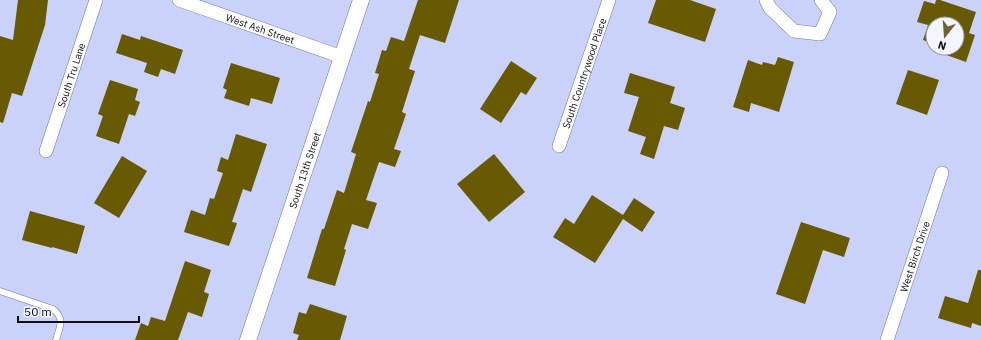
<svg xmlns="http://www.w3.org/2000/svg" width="981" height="340" font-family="'IBM Plex Sans',sans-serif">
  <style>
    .building { fill: #685903 }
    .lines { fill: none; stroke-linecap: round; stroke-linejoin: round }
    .service-casing { stroke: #6e75a0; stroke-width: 7 }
    .minor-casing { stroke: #6e75a0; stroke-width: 14 }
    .tertiary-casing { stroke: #6e75a0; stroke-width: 17 }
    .service { stroke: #fff; stroke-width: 6 }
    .minor { stroke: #fff; stroke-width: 13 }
    .tertiary { stroke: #fff; stroke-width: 16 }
    .labels { text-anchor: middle; stroke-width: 4; stroke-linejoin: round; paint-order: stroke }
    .street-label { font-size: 10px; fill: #0c0e1e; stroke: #f3f5ff }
  </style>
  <rect width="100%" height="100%" fill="#cbd2f9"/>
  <g class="building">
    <path d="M 18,0 L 48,0 L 45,25 L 22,96 L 12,93 L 3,123 L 0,122 L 0,36 L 13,40 Z"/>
    <path d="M 418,0 L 459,0 L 445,43 L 420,35 L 409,69 L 415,71 L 402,112 L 406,114 L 394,149 L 401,151 L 395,167 L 379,162 L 366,200 L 377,203 L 368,229 L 352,224 L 344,249 L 346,250 L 335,286 L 307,278 L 322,229 L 324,229 L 337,190 L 344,193 L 356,154 L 351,152 L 368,101 L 370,102 L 379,74 L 375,73 L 382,50 L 386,51 L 391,37 L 404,41 Z"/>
    <path d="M 656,0 L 690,0 L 716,9 L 705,42 L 648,23 Z"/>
    <path d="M 936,0 L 940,0 L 976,12 L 969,33 L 975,35 L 966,62 L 938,52 L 940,48 L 957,48 L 957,24 L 933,24 L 933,44 L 923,40 L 928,25 L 917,22 L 924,1 L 935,4 Z"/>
    <path d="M 122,34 L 140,40 L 141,36 L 183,50 L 175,74 L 161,69 L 158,77 L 144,72 L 147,63 L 116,53 Z"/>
    <path d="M 778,57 L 794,62 L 779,112 L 751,103 L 749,112 L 733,107 L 748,60 L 762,65 L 763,62 L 775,65 Z"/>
    <path d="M 511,61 L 537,78 L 526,95 L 521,92 L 501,123 L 480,109 Z"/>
    <path d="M 231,63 L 280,78 L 272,104 L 251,98 L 249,106 L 224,98 L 227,90 L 223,88 Z"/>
    <path d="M 908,70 L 939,80 L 927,115 L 896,104 Z"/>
    <path d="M 630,73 L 675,87 L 670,103 L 685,108 L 678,130 L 664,126 L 654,159 L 640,154 L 646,137 L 628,131 L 639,97 L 624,93 Z"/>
    <path d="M 110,80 L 138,89 L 135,100 L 140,102 L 135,116 L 129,114 L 119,144 L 96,136 L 103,116 L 98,114 Z"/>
    <path d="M 236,134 L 267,144 L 251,192 L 243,189 L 232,222 L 237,223 L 229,246 L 184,232 L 191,210 L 205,215 L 210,198 L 214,199 L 223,173 L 217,171 L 221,157 L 228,160 Z"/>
    <path d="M 494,154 L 525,192 L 489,222 L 457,184 Z"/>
    <path d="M 122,156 L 147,171 L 119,218 L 94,203 Z"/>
    <path d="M 592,195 L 623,215 L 634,198 L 655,212 L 642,232 L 623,219 L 595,263 L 553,237 L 565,218 L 574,224 Z"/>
    <path d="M 30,211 L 85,226 L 77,254 L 52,247 L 52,248 L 22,240 Z"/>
    <path d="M 801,222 L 850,238 L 844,257 L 823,250 L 805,304 L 776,294 Z"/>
    <path d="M 185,261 L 211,270 L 204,292 L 209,294 L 202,317 L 188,312 L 178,340 L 135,340 L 141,323 L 148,326 L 151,317 L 165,321 Z"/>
    <path d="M 978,270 L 981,270 L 981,326 L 972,323 L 971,328 L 938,318 L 945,296 L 968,303 Z"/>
    <path d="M 310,304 L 347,316 L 340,340 L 297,340 L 299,335 L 293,333 L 299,312 L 306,314 Z"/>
  </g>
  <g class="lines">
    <defs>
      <path id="service" d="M 0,291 L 53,309 C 65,319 60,326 56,340"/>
      <g id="minor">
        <path id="s1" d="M 179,0 L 342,57"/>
        <path d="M 766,0 L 770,8 L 794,31 L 820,34 L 830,12 L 821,0"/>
        <path id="s2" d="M 559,146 L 609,0"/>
        <path id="s3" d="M 46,151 L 96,0"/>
        <path id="s4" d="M 887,340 L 942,173"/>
      </g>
      <g id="tertiary">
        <path id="s5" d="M 248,340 L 361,0"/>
      </g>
    </defs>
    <use href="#service" class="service-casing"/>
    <use href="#minor" class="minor-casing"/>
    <use href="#tertiary" class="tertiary-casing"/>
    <use href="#service" class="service"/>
    <use href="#minor" class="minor"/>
    <use href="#tertiary" class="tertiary"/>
  </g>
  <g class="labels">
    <g class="street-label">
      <text dy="4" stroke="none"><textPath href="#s1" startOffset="86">West Ash Street</textPath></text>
      <text dy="4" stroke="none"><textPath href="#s2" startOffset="77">South Countrywood Place</textPath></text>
      <text dy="4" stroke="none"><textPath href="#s3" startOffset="80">South Tru Lane</textPath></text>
      <text dy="4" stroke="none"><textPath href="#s5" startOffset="179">South 13th Street</textPath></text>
      <text dy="4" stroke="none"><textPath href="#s4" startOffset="88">West Birch Drive</textPath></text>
    </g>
  </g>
  <g transform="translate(945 36) rotate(197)"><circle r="19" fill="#f3f5ff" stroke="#9799a5"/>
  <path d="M0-3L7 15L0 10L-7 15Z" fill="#6e6330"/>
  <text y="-6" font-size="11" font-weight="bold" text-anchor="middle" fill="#0c0e1e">N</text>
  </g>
  <path d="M18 316v6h121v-6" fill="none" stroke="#0c0e1e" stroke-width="2"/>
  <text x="24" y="316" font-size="12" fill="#0c0e1e" stroke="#f3f5ff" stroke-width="3" paint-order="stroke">50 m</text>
</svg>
